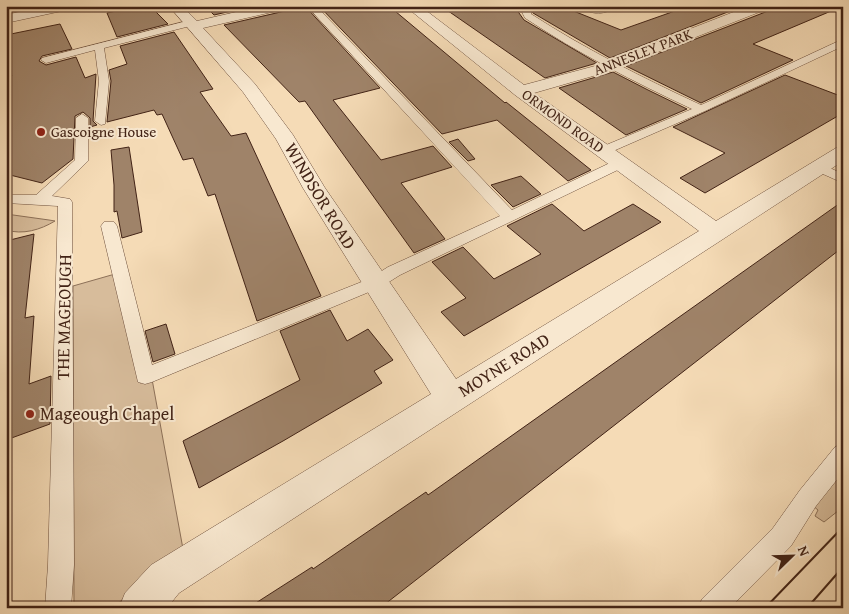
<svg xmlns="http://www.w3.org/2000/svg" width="849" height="614" font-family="'Gentium Book Plus',serif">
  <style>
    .green { fill: #d7bc9b; stroke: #8c7058 }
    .building { fill: #9f8369; stroke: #422316 }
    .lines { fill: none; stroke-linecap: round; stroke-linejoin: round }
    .service-casing { stroke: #6f513e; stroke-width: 1 }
    .minor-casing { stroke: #6f513e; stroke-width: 1 }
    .tertiary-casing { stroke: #6f513e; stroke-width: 1 }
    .service { fill: #f8e8d0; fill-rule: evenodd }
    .minor { fill: #f8e8d0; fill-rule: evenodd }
    .tertiary { fill: #f8e8d0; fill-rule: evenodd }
    .tram { stroke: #422316; stroke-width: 2 }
    .poi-dot { fill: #8f2418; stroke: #f8e8d0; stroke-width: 2 }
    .labels { text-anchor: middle; stroke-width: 4; stroke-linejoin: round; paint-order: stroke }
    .far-street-label { font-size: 15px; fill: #422316; stroke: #f8e8d0 }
    .far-poi-label { font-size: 15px; fill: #422316; stroke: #f8e8d0; text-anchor: start }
    .street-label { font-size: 18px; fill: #422316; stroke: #f8e8d0 }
    .poi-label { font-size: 18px; fill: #422316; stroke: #f8e8d0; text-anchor: start }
  </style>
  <rect width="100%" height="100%" fill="#f5dbb6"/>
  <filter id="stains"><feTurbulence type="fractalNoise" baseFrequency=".004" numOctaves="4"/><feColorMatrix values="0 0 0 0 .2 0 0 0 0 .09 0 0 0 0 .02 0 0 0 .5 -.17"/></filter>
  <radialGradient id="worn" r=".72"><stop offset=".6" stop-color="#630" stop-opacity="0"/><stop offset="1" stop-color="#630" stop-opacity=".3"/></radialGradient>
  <g class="green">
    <path d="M 6,214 L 49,220 L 55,221 C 40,230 23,235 6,230 Z"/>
    <path d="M 115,274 L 140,383 L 152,379 L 183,549 L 143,578 L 114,608 L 74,608 L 73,286 Z"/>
    <path d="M 843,467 L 843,507 L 824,522 L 815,516 L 818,510 L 813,506 Z"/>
  </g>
  <g class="building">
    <path d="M 139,6 L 150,6 L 168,24 L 117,37 L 107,13 Z"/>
    <path d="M 205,6 L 253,6 L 214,15 Z"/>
    <path d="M 288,6 L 305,6 L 380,88 L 333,100 L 381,160 L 433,146 L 452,167 L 401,183 L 445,239 L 414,253 L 305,101 L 299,102 L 224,25 L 285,11 Z"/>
    <path d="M 319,6 L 389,6 L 505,103 L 506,102 L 591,170 L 568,181 L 497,120 L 442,134 Z"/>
    <path d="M 441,6 L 514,6 L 524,20 L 597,63 L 545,78 Z"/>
    <path d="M 529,6 L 561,6 L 621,30 L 689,6 L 743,6 L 610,58 L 533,13 Z"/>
    <path d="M 770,6 L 843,6 L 753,44 L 793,60 L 701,103 L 626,66 L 768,11 Z"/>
    <path d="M 60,24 L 72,49 L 42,56 L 39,61 L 46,65 L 76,57 L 85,78 L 96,74 L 93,121 L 97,125 L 90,127 L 90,118 L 83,112 L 75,116 L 73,159 L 42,183 L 6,174 L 6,77 L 12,76 L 6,59 L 6,35 Z"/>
    <path d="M 174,32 L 213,89 L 200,92 L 231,136 L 246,133 L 321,296 L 257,321 L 215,194 L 208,196 L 193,158 L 183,160 L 162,114 L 157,115 L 154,110 L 107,122 L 111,81 L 109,70 L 127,64 L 120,46 Z"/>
    <path d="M 613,72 L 648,90 L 687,109 L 626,135 L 559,88 Z"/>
    <path d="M 785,75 L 843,97 L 843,113 L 705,193 L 680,178 L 725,153 L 673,127 Z"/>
    <path d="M 458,139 L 475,159 L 468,161 L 449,142 Z"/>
    <path d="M 129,147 L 142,232 L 122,238 L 117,211 L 114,212 L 114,185 L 111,150 Z"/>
    <path d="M 521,176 L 541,194 L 513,207 L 491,185 Z"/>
    <path d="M 843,201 L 843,247 L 380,608 L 248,608 L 312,567 L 313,569 L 426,492 L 428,495 Z"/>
    <path d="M 552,204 L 584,231 L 633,204 L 661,222 L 464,336 L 441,312 L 466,298 L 432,262 L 463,247 L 494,279 L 541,254 L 507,226 Z"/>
    <path d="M 34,234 L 25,318 L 34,316 L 29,384 L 51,376 L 50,424 L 6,440 L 6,241 Z"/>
    <path d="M 330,310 L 347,341 L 368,329 L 393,360 L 374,371 L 382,383 L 283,441 L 199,488 L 183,441 L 300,380 L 280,331 Z"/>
    <path d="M 166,324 L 175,354 L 153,362 L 145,331 Z"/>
  </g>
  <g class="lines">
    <defs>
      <g id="service">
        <path d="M 307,6 L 316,6 L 512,210 L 616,160 L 621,159 L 628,163 L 626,166 L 400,275 L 381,287 L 152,382 L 145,384 L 138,382 L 101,226 L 104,222 L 114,222 L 117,226 L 152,365 L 369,279 L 388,267 L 500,216 Z"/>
        <path d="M 516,6 L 526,6 L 531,11 L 531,14 C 585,49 643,78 701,105 L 843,39 L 843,46 L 705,111 L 604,155 L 599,154 L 598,151 L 599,148 L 692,109 C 634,82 578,53 525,18 L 522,12 Z"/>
        <path d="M 191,20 L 195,23 L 194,25 L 104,48 L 109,81 L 105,124 L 101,125 L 95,121 L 99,81 L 95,50 L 46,63 L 41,60 L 42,58 Z"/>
        <path d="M 82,114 L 88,118 L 88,161 L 52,196 L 70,199 L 72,202 L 74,565 L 71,608 L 45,608 L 48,565 L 58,206 L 6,203 L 6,195 L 36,195 L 75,160 L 76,118 Z"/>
        <path d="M 819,163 L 843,174 L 843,183 L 814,170 L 812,167 L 814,164 Z"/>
        <path d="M 843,444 L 843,472 L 816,506 L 791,546 L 730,608 L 698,608 L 702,599 L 773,528 L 800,490 L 835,447 Z"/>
      </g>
      <g id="minor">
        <path d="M 169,6 L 182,6 L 197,21 L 262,6 L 286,6 L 285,9 L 203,28 L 255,84 L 293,135 L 325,188 L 456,379 L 699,231 L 515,95 L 405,6 L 420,6 L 524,85 L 595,66 L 749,6 L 768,6 L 767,9 L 607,72 L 534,93 L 716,221 L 836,148 L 843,146 L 843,161 L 179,593 L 167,608 L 119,608 L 125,593 L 151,565 L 431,394 L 303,188 L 276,139 L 243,92 Z"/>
        <path d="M 581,6 L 616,6 C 607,15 590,16 581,6 Z"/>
      </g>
      <path id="tertiary" d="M 46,6 L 72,6 L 71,9 L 6,23 L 6,15 Z"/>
    </defs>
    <use href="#service" class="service-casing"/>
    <use href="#minor" class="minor-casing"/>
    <use href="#tertiary" class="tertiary-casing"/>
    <use href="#service" class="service"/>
    <use href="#minor" class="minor"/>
    <use href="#tertiary" class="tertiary"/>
    <g class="tram">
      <path d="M 765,608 L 843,527"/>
      <path d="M 807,608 L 843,567"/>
    </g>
  </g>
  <g class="poi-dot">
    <circle cx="41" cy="132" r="5"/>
    <circle cx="30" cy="414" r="5"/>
  </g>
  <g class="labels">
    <g class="far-street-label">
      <text transform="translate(643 52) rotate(-21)" y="5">ANNESLEY PARK</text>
      <text transform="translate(563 121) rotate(36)" y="5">ORMOND ROAD</text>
    </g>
    <g class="far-poi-label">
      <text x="51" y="137">Gascoigne House</text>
    </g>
    <g class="street-label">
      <text transform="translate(320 196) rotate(59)" y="6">WINDSOR ROAD</text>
      <text transform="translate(64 317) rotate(-89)" y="6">THE MAGEOUGH</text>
      <text transform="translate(504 365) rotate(-32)" y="6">MOYNE ROAD</text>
    </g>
    <g class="poi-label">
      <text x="40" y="420">Mageough Chapel</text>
    </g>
  </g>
  <rect width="849" height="614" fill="none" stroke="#f5dbb6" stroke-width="25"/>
  <rect x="8" y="8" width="834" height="599" fill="none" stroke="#422316" stroke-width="2.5"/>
  <rect x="12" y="12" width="824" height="589" fill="none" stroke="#422316"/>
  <g transform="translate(792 556) rotate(67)" stroke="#f8e8d0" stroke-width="4" paint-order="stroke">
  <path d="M0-4L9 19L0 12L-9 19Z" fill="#422316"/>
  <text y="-8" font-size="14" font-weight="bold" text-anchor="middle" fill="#422316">N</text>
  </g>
  <rect width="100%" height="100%" filter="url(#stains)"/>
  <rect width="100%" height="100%" fill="url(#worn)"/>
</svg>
